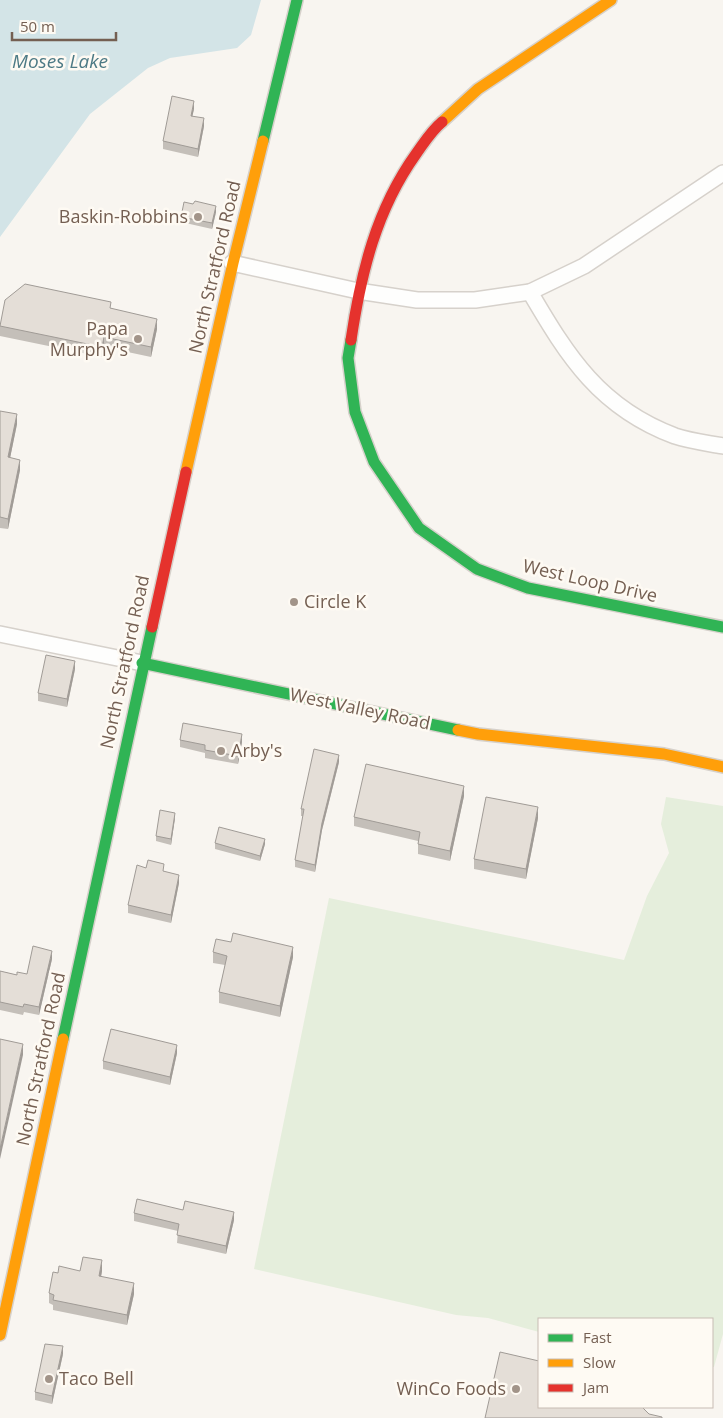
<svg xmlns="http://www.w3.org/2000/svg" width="723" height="1418" font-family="'Open Sans',sans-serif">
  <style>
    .green { fill: #e5eedc }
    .water { fill: #d3e4e7 }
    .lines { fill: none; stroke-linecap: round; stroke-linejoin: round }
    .street-casing { stroke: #d6d1cb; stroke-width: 18 }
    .fast-casing { stroke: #d6d1cb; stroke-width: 14 }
    .slow-casing { stroke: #d6d1cb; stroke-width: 14 }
    .jam-casing { stroke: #d6d1cb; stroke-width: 14 }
    .street { stroke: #fefefd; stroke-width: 15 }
    .fast { stroke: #30b455; stroke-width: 11 }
    .slow { stroke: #ff9f0a; stroke-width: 11 }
    .jam { stroke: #e5322d; stroke-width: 11 }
    .wall { fill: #c4bfb9 }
    .shaded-wall { fill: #a09b96 }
    .building { fill: #e4ded7; stroke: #a09b96 }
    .poi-dot { fill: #a29489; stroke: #fefaf3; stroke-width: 2 }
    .labels { text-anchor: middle; stroke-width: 5; stroke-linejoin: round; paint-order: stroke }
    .poi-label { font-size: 18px; fill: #745f52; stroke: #fefaf3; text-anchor: end }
    .street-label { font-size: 18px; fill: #745f52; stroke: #fefaf3 }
    .water-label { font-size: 19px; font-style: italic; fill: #4d7a85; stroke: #fefaf3 }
  </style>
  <rect width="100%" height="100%" fill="#f8f5f0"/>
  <path class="green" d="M 666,797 L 723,806 L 723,1334 L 714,1367 L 712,1367 L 712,1319 L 539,1319 L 539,1332 L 488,1318 L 456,1315 L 254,1269 L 329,898 L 624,960 L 647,896 L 669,853 L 661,824 Z"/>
  <path class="water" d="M 0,0 L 261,0 L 251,35 L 237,48 L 170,58 L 148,68 L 90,114 L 0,237 Z"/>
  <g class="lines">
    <defs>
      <g id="street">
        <path d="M 232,263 L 358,291 L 417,300 L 475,300 L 530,292 L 584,266 L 723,173"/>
        <path d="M 530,292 C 568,357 600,408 675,436 C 690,441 707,443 723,446"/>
        <path d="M 0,634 L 142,663"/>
      </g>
      <g id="fast">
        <path d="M 263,141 L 297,0"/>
        <path d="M 351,340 L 348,358 L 355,412 L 374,462 L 419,528 L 477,569 L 528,588 L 723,627"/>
        <path d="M 142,663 L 458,730"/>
        <path d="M 63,1039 L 152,627"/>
      </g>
      <g id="slow">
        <path d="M 442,122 L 478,89 L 611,0"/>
        <path d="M 186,472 L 233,263 L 263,141"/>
        <path d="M 458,730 L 478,734 L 664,754 L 723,767"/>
        <path d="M 0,1335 L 63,1039"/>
      </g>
      <g id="jam">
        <path d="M 351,340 C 361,273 376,210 416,154 C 424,143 431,131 442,122"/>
        <path d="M 152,627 L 186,472"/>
      </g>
    </defs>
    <use href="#street" class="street-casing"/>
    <use href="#fast" class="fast-casing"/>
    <use href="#slow" class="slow-casing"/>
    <use href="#jam" class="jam-casing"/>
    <use href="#street" class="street"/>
    <use href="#fast" class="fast"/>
    <use href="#slow" class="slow"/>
    <use href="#jam" class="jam"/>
  </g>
  <g class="wall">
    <path d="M 194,109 L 192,116 L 204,126 L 198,157 L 163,149 L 163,141 Z"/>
    <path d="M 216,212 L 212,229 L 181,222 L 181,217 Z"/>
    <path d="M 111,308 L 157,329 L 151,357 L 104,347 L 102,357 L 0,336 L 0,323 Z"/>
    <path d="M 0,411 L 17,424 L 10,458 L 20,470 L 8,529 L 0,528 Z"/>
    <path d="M 75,669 L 67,707 L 38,701 L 38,693 Z"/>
    <path d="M 180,740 L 242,742 L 238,764 L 205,758 L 205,753 L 180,747 Z"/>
    <path d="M 339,762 L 322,830 L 315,872 L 295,867 L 295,860 L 303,816 L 301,816 L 301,809 Z"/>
    <path d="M 464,796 L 450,861 L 418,854 L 418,841 L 354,826 L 354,817 Z"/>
    <path d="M 175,818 L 171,845 L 156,841 L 156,836 Z"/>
    <path d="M 538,818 L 526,879 L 474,869 L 474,859 Z"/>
    <path d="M 215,843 L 265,844 L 260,861 L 215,849 Z"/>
    <path d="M 164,872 L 179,883 L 171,923 L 128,913 L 128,905 Z"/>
    <path d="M 213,952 L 293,957 L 280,1017 L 219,1003 L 219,992 L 225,965 L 213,963 Z"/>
    <path d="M 52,959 L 39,1015 L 24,1012 L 23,1015 L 0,1010 L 0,971 L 17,975 L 27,974 Z"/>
    <path d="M 177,1053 L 170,1085 L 103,1069 L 103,1061 Z"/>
    <path d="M 183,1210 L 234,1220 L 226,1254 L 177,1243 L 178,1231 L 134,1221 L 134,1213 Z"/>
    <path d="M 80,1271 L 102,1271 L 101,1277 L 134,1294 L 127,1325 L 53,1310 L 53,1305 L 49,1303 L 49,1293 Z"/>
    <path d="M 63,1354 L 52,1404 L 35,1400 L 35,1392 Z"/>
  </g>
  <g class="shaded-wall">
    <path d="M 194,101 L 194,109 L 191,123 L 191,116 Z"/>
    <path d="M 204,118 L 204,126 L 198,157 L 198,149 Z"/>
    <path d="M 216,206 L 216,212 L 212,229 L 212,223 Z"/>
    <path d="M 157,319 L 157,329 L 151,357 L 151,347 Z"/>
    <path d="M 104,337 L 104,347 L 102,357 L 102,347 Z"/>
    <path d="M 17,414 L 17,424 L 8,468 L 8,457 Z"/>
    <path d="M 20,460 L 20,470 L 8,529 L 8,519 Z"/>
    <path d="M 75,661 L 75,669 L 67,707 L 67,699 Z"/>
    <path d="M 242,734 L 242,742 L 238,764 L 238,756 Z"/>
    <path d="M 339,755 L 339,762 L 322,830 L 315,872 L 315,865 L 322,823 Z"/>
    <path d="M 464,786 L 464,796 L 450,861 L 450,851 Z"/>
    <path d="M 538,807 L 538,818 L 526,879 L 526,869 Z"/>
    <path d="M 175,813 L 175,818 L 171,845 L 171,839 Z"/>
    <path d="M 265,839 L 265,844 L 260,861 L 260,856 Z"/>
    <path d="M 179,875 L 179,883 L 171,923 L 171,915 Z"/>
    <path d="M 293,947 L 293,957 L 280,1017 L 280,1006 Z"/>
    <path d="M 52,951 L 52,959 L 39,1015 L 39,1007 Z"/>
    <path d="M 23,1044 L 23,1055 L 0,1159 L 0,1149 Z"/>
    <path d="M 177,1045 L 177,1053 L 170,1085 L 170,1077 Z"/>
    <path d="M 234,1212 L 234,1220 L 226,1254 L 226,1246 Z"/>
    <path d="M 102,1260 L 102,1271 L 99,1287 L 99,1276 Z"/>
    <path d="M 134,1283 L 134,1294 L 127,1325 L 127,1315 Z"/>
    <path d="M 63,1346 L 63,1354 L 52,1404 L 52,1396 Z"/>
  </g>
  <g class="building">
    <path d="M 172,96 L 194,101 L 191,116 L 204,118 L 198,149 L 163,141 Z"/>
    <path d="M 195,201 L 216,206 L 212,223 L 181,217 L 184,202 L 193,204 Z"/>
    <path d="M 25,284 L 111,302 L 110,308 L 157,319 L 151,347 L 104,337 L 102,347 L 0,326 L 5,300 Z"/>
    <path d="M 0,411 L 17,414 L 8,457 L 20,460 L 8,519 L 0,517 Z"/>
    <path d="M 46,655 L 75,661 L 67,699 L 38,693 Z"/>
    <path d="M 183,723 L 242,734 L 238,756 L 205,750 L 205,745 L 180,740 Z"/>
    <path d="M 314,749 L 339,755 L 322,823 L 315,865 L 295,860 L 304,809 L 301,809 Z"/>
    <path d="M 366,764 L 464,786 L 450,851 L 418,844 L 420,832 L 354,817 Z"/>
    <path d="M 486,797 L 538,807 L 526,869 L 474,859 Z"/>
    <path d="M 160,810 L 175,813 L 171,839 L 156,836 Z"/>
    <path d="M 219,827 L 265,839 L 260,856 L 215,843 Z"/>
    <path d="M 148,860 L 164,864 L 163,871 L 179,875 L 171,915 L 128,905 L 137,865 L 146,868 Z"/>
    <path d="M 233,933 L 293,947 L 280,1006 L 219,992 L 227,956 L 213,952 L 216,939 L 231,942 Z"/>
    <path d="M 33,946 L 52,951 L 39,1007 L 24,1004 L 23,1007 L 0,1002 L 0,971 L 17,975 L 17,972 L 27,974 Z"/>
    <path d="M 111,1029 L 177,1045 L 170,1077 L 103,1061 Z"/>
    <path d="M 0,1039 L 23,1044 L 0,1149 Z"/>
    <path d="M 137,1199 L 183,1210 L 185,1201 L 234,1212 L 226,1246 L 177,1235 L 179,1224 L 134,1213 Z"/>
    <path d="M 83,1257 L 102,1260 L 99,1276 L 134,1283 L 127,1315 L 53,1300 L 54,1295 L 49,1293 L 53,1272 L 58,1273 L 59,1266 L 80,1271 Z"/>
    <path d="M 45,1344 L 63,1346 L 52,1396 L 35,1392 Z"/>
    <path d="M 500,1352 L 539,1361 L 539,1407 L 642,1407 L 649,1414 L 662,1417 L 662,1418 L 485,1418 Z"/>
  </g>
  <g class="poi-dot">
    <circle cx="198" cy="217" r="5"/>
    <circle cx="138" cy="339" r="5"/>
    <circle cx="294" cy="602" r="5"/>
    <circle cx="221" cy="751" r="5"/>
    <circle cx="49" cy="1379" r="5"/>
    <circle cx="516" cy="1389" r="5"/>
  </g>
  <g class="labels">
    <g class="poi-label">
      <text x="188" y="223">Baskin-Robbins</text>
      <text x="128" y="335">Papa<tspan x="128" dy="21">Murphy's</tspan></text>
      <text x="304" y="608" text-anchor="start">Circle K</text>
      <text x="231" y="757" text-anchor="start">Arby's</text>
      <text x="59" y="1385" text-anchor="start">Taco Bell</text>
      <text x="506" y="1395">WinCo Foods</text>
    </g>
    <g class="street-label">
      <text transform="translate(215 267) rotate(-77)" y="6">North Stratford Road</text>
      <text transform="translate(590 581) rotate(13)" y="6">West Loop Drive</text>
      <text transform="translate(125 662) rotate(-78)" y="6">North Stratford Road</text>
      <text transform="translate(360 709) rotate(12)" y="6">West Valley Road</text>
      <text transform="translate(41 1059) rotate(-78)" y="6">North Stratford Road</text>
    </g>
    <g class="water-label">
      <text x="60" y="68">Moses Lake</text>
    </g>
  </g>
  <rect x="538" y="1318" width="175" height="90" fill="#fefaf3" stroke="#c7bcb3"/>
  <rect x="548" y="1334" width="25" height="8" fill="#30b455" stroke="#c7bcb3"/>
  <text x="583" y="1343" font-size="15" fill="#745f52">Fast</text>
  <rect x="548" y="1359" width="25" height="8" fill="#ff9f0a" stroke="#c7bcb3"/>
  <text x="583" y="1368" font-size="15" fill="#745f52">Slow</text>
  <rect x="548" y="1384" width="25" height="8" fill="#e5322d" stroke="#c7bcb3"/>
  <text x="583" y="1393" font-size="15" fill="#745f52">Jam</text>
  <path d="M12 32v8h104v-8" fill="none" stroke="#745f52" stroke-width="2.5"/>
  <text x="20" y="32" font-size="15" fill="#745f52" stroke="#fefaf3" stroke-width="4" paint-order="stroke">50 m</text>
</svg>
